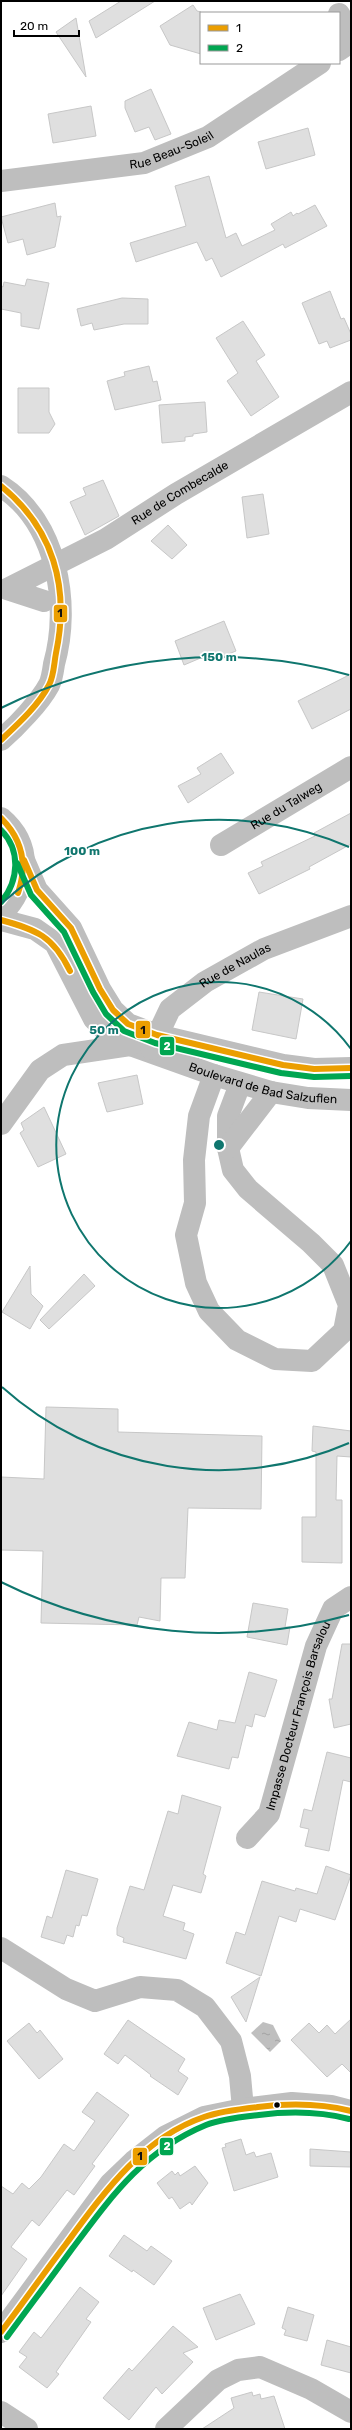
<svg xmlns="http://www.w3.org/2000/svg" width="352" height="2430" font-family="Rubik,sans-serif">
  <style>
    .water { fill: url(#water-ripples) }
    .building { fill: #dfdfdf; stroke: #c7c7c7 }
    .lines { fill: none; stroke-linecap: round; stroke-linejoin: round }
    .minor { stroke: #bebebe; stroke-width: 22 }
    .bus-1-casing { stroke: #fff; stroke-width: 9 }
    .bus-2-casing { stroke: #fff; stroke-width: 9 }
    .bus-1 { stroke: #eb9e00; stroke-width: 6 }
    .bus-2 { stroke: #00a651; stroke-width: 6 }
    .ring { fill: none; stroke: #0f766e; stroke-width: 2 }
    .bus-dot { fill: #000; stroke: #fff; stroke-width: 1.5 }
    .labels { text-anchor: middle; stroke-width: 3.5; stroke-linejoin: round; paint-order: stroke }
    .street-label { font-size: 12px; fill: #000; stroke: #fff }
    .centre { fill: #0f766e; stroke: #fff; stroke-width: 2 }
    .ring-label { font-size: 12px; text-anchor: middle; font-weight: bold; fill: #0f766e; stroke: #fff; stroke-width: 3.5; stroke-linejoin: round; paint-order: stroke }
    .line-badge { stroke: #fff; stroke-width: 1.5 }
    .badge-label { font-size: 11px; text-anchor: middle; font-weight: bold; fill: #fff }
    .pale-badge-label { font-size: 11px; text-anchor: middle; font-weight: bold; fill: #111 }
  </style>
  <defs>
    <pattern id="water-ripples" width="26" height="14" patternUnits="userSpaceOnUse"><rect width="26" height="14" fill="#bfbfbf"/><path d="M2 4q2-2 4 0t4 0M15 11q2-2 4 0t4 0" fill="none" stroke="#a2a2a2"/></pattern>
  </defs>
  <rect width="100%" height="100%" fill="#fff"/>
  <path class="water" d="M 263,2022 L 273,2025 L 281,2041 L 270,2052 L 251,2033 Z"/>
  <g class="building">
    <path d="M 121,1 L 155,1 L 96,38 L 89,21 Z"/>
    <path d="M 193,5 L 197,11 L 201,12 L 201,54 L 170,45 L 160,26 Z"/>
    <path d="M 76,18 L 86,77 L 56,32 Z"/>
    <path d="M 151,89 L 171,134 L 155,140 L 149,127 L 135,132 L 125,108 L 125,101 Z"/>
    <path d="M 91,106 L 96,136 L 53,143 L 48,114 Z"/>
    <path d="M 308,128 L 315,155 L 266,169 L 258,142 Z"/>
    <path d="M 209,176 L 226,238 L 236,233 L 242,246 L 275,230 L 271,224 L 291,212 L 293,216 L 297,213 L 298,214 L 315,205 L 327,226 L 285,248 L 283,244 L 221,277 L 212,258 L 206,261 L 197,242 L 136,262 L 130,243 L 186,226 L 175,186 Z"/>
    <path d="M 55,203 L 57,217 L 61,216 L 55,247 L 27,255 L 23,239 L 8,243 L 1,217 Z"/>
    <path d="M 27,279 L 49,283 L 39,329 L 21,326 L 21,313 L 1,309 L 1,286 L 3,287 L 4,282 L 25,286 Z"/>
    <path d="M 330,291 L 341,319 L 344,318 L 351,334 L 351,340 L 330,348 L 327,341 L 319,344 L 302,303 Z"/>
    <path d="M 122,298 L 148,299 L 148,324 L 124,324 L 94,330 L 92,323 L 81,326 L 77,309 Z"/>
    <path d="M 243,321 L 265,355 L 256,361 L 279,397 L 251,416 L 227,381 L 238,373 L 216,338 Z"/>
    <path d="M 149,366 L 153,382 L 157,381 L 161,400 L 115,410 L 107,381 L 125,376 L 124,372 Z"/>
    <path d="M 18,388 L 49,388 L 49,412 L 55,424 L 49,433 L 18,433 Z"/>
    <path d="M 205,402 L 207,432 L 193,434 L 193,436 L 185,437 L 185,441 L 162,443 L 159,405 Z"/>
    <path d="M 103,480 L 119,516 L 85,535 L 70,502 L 86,495 L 83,488 Z"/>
    <path d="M 263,494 L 269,534 L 247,538 L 242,497 Z"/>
    <path d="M 168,525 L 187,545 L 172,559 L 151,541 Z"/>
    <path d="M 224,621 L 236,651 L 213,660 L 210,654 L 184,665 L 175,641 Z"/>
    <path d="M 351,674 L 351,709 L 312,729 L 298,701 Z"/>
    <path d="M 221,753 L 234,773 L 188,803 L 178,786 L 201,774 L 197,768 Z"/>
    <path d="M 351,813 L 351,844 L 309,867 L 310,869 L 259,894 L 248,873 L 263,866 L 261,862 L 315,836 L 314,833 Z"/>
    <path d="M 259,992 L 303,999 L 296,1039 L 252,1030 Z"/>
    <path d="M 137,1075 L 143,1104 L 107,1112 L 98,1083 Z"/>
    <path d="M 44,1107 L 66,1154 L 38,1167 L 20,1133 L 24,1130 L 21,1123 Z"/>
    <path d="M 30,1266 L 31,1294 L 43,1306 L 30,1329 L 2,1312 Z"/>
    <path d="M 84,1274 L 95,1286 L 49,1329 L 40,1320 Z"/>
    <path d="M 46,1407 L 118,1409 L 118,1432 L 262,1436 L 261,1509 L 188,1508 L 185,1578 L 161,1578 L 160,1621 L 139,1617 L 137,1625 L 41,1623 L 43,1551 L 1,1550 L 1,1477 L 44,1479 Z"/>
    <path d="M 313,1426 L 351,1431 L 351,1457 L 337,1456 L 336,1500 L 342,1500 L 342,1563 L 302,1562 L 302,1517 L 316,1517 L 316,1452 L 312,1451 Z"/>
    <path d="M 253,1603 L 288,1609 L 285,1627 L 290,1627 L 287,1645 L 247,1637 Z"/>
    <path d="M 342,1644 L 351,1644 L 351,1724 L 334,1728 L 329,1699 L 332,1699 Z"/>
    <path d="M 249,1672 L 277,1680 L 265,1717 L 255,1714 L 252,1727 L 246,1725 L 238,1758 L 232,1757 L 229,1769 L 177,1756 L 189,1722 L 217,1730 L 219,1720 L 235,1723 Z"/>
    <path d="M 327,1752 L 351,1758 L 351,1782 L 343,1780 L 329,1851 L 305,1846 L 309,1829 L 300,1827 L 304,1809 L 312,1811 Z"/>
    <path d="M 182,1795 L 221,1807 L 203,1874 L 206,1876 L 201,1893 L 173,1885 L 163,1916 L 185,1923 L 183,1930 L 194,1934 L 186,1959 L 123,1942 L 124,1938 L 117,1935 L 117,1928 L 130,1886 L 144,1890 L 168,1811 L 178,1814 Z"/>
    <path d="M 326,1866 L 351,1875 L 335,1920 L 300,1909 L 296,1922 L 279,1916 L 261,1976 L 226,1963 L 236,1932 L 245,1935 L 262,1881 L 295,1891 L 296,1888 L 317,1894 Z"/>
    <path d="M 66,1870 L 98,1879 L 87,1916 L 82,1915 L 79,1926 L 76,1925 L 73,1937 L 67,1935 L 64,1944 L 41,1937 L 47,1916 L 52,1918 Z"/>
    <path d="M 260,1977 L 246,2022 L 231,1997 Z"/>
    <path d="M 351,2019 L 351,2073 L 342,2064 L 327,2077 L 291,2040 L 309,2023 L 319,2033 L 327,2025 L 335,2034 Z"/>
    <path d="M 128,2020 L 185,2059 L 178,2071 L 188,2078 L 178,2095 L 150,2076 L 151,2075 L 125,2055 L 118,2064 L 104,2054 Z"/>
    <path d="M 29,2023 L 37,2033 L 40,2030 L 63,2059 L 39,2079 L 7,2041 Z"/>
    <path d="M 97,2092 L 129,2115 L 92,2164 L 95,2166 L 74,2195 L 67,2190 L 39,2226 L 32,2220 L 11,2247 L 27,2259 L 1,2296 L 1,2186 L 13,2194 L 22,2183 L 29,2189 L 41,2177 L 64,2144 L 74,2151 L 95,2121 L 82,2112 Z"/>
    <path d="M 241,2139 L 246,2155 L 254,2152 L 256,2157 L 271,2153 L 278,2177 L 234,2191 L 222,2148 L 226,2147 L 225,2144 Z"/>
    <path d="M 310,2149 L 351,2152 L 351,2167 L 310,2166 Z"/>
    <path d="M 195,2166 L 208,2183 L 192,2205 L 190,2202 L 180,2209 L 172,2197 L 169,2199 L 157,2183 L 172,2171 L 175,2175 L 178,2172 L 180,2176 Z"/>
    <path d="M 124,2235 L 147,2251 L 151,2246 L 172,2261 L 154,2285 L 133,2270 L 132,2272 L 109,2256 Z"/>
    <path d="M 80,2287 L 99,2302 L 86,2319 L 91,2322 L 56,2372 L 59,2374 L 47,2388 L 19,2367 L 27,2357 L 19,2352 L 34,2332 L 41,2338 Z"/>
    <path d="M 240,2294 L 255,2324 L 216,2340 L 203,2308 Z"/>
    <path d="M 288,2307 L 314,2315 L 307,2341 L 284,2335 L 286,2330 L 282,2328 Z"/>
    <path d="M 173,2326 L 198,2347 L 183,2353 L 193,2362 L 162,2394 L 156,2387 L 129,2420 L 103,2398 L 129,2368 L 132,2371 Z"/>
    <path d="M 327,2340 L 351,2347 L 351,2373 L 321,2365 Z"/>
    <path d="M 252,2392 L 253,2396 L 260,2394 L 261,2399 L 274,2396 L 285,2429 L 202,2429 L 234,2408 L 231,2398 Z"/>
  </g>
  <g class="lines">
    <g class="minor">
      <path d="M 339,14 L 351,34"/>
      <path d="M 339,50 L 351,42"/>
      <path id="s1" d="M 1,181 L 144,163 L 208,137 L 320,63"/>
      <path d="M 1,486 C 57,522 71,604 54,664 C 53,671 52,679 49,685 C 40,702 16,727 1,740"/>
      <path id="s2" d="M 44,601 L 7,589 L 106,539 L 176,494 L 351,392"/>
      <path d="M 1,818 C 34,846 29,886 1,915"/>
      <path id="s3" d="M 221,845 L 351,767"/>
      <path d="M 24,860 L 37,890 L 71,928 L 100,989 L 113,1010 L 128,1024 L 157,1035 L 283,1065 L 314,1069 L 351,1068"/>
      <path id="s4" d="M 1,920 L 35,929 L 55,943 L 94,1019 L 106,1031 L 130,1045 L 214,1075 L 271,1092 L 308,1098 L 351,1100"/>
      <path id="s5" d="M 151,1049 L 170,1009 L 205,982 L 264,949 L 351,916"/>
      <path d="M 214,1075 L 199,1116 L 194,1160 L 195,1203 L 186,1235 L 196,1283 L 209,1311 L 237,1340 L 275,1359 L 312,1361 L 344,1331 L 349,1305 L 333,1265 L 311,1243 L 248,1189 L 233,1170 L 228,1148 L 228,1116 L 240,1084"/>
      <path d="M 1,1124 L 40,1070 L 63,1055 L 130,1045"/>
      <path d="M 228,1148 L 271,1092"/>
      <path id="s6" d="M 247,1838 L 269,1814 L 316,1646 L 333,1609 L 351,1597"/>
      <path d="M 1,1948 L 66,1989 L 95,2001 L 140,1987 L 177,1990 L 205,2007 L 231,2041 L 240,2076 L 243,2109"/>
      <path d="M 1,2332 L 110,2184 L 134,2161 L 166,2136 L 204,2117 L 243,2109 L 292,2103 L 331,2106 L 351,2111"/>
      <path d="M 1,2412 L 27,2429"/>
      <path d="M 166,2429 L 218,2380 L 238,2370 L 260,2367 L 311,2389 L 351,2412"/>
    </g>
    <defs>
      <g id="bus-1">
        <path d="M 1,486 C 53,528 70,587 56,653 C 54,663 54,676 49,685 C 38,706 18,724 1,740"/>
        <path d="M 1,818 C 22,839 28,864 18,893"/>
        <path d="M 24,860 L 37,890 L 71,928 L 100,989 L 113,1010 L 128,1024 L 157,1035 L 283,1065 L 314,1069 L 351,1068"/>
        <path d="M 1,920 C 37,930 53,936 70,971"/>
        <path d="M 1,2332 C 23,2303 44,2273 66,2244 C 103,2194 142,2138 204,2117 C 221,2111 240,2109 258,2107 C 290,2103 319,2103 351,2111"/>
      </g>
      <g id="bus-2">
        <path d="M 1,830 C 21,850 19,881 1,902"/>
        <path d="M 17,863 L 31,895 L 64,932 L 93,992 L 106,1014 L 124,1031 L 155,1043 L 281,1073 L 314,1077 L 351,1076"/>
        <path d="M 7,2337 C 29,2307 51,2278 72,2249 C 111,2197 143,2151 206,2125 C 221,2119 242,2117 259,2115 C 290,2111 318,2111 349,2119"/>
      </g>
    </defs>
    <use href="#bus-1" class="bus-1-casing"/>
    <use href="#bus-2" class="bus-2-casing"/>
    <use href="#bus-1" class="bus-1"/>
    <use href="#bus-2" class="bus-2"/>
  </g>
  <g class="ring">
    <path d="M351 1241A163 163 0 1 1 351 1049"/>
    <path d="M349 1443A325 325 0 0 1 2 1387M2 903A325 325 0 0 1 349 847"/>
    <path d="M349 1615A488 488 0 0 1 1 1582M1 708A488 488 0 0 1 349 675"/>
  </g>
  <circle class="bus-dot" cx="277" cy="2105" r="3.5"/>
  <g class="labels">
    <g class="street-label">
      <text dy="4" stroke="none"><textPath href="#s1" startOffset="174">Rue Beau-Soleil</textPath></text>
      <text dy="4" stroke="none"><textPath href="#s2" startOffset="237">Rue de Combecalde</textPath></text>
      <text dy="4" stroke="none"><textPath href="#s3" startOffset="76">Rue du Talweg</textPath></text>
      <text dy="4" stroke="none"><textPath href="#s5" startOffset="123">Rue de Naulas</textPath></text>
      <text dy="4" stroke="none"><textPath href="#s4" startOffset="329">Boulevard de Bad Salzuflen</textPath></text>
      <text dy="4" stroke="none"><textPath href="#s6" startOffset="135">Impasse Docteur François Barsalou</textPath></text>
    </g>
  </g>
  <circle cx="219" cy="1145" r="6" class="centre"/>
  <g class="ring-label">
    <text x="219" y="661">150 m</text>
    <text x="82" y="855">100 m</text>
    <text x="104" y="1034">50 m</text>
  </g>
  <g class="line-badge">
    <rect x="53" y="604" width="15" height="19" rx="4" fill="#eb9e00"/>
    <rect x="135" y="1020" width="16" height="19" rx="4" fill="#eb9e00"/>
    <rect x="159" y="1036" width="16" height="20" rx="4" fill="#00a651"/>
    <rect x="159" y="2137" width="15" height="19" rx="4" fill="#00a651"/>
    <rect x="132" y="2147" width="16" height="19" rx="4" fill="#eb9e00"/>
  </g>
  <g class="badge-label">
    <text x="167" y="1050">2</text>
    <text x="167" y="2150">2</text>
  </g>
  <g class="pale-badge-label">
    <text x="60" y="617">1</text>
    <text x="143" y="1034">1</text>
    <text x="140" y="2160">1</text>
  </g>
  <rect width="352" height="2430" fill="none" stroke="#000000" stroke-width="4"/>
  <rect x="200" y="12" width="140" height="52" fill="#ffffff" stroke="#999999"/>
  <rect x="208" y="25" width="20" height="6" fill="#eb9e00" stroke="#999999"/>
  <text x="236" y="32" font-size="12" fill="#000000">1</text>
  <rect x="208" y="45" width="20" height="6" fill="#00a651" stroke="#999999"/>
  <text x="236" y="52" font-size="12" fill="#000000">2</text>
  <path d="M14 30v6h65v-6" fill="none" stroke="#000000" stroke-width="2"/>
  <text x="20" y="30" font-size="12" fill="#000000" stroke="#ffffff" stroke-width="3" paint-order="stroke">20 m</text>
</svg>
